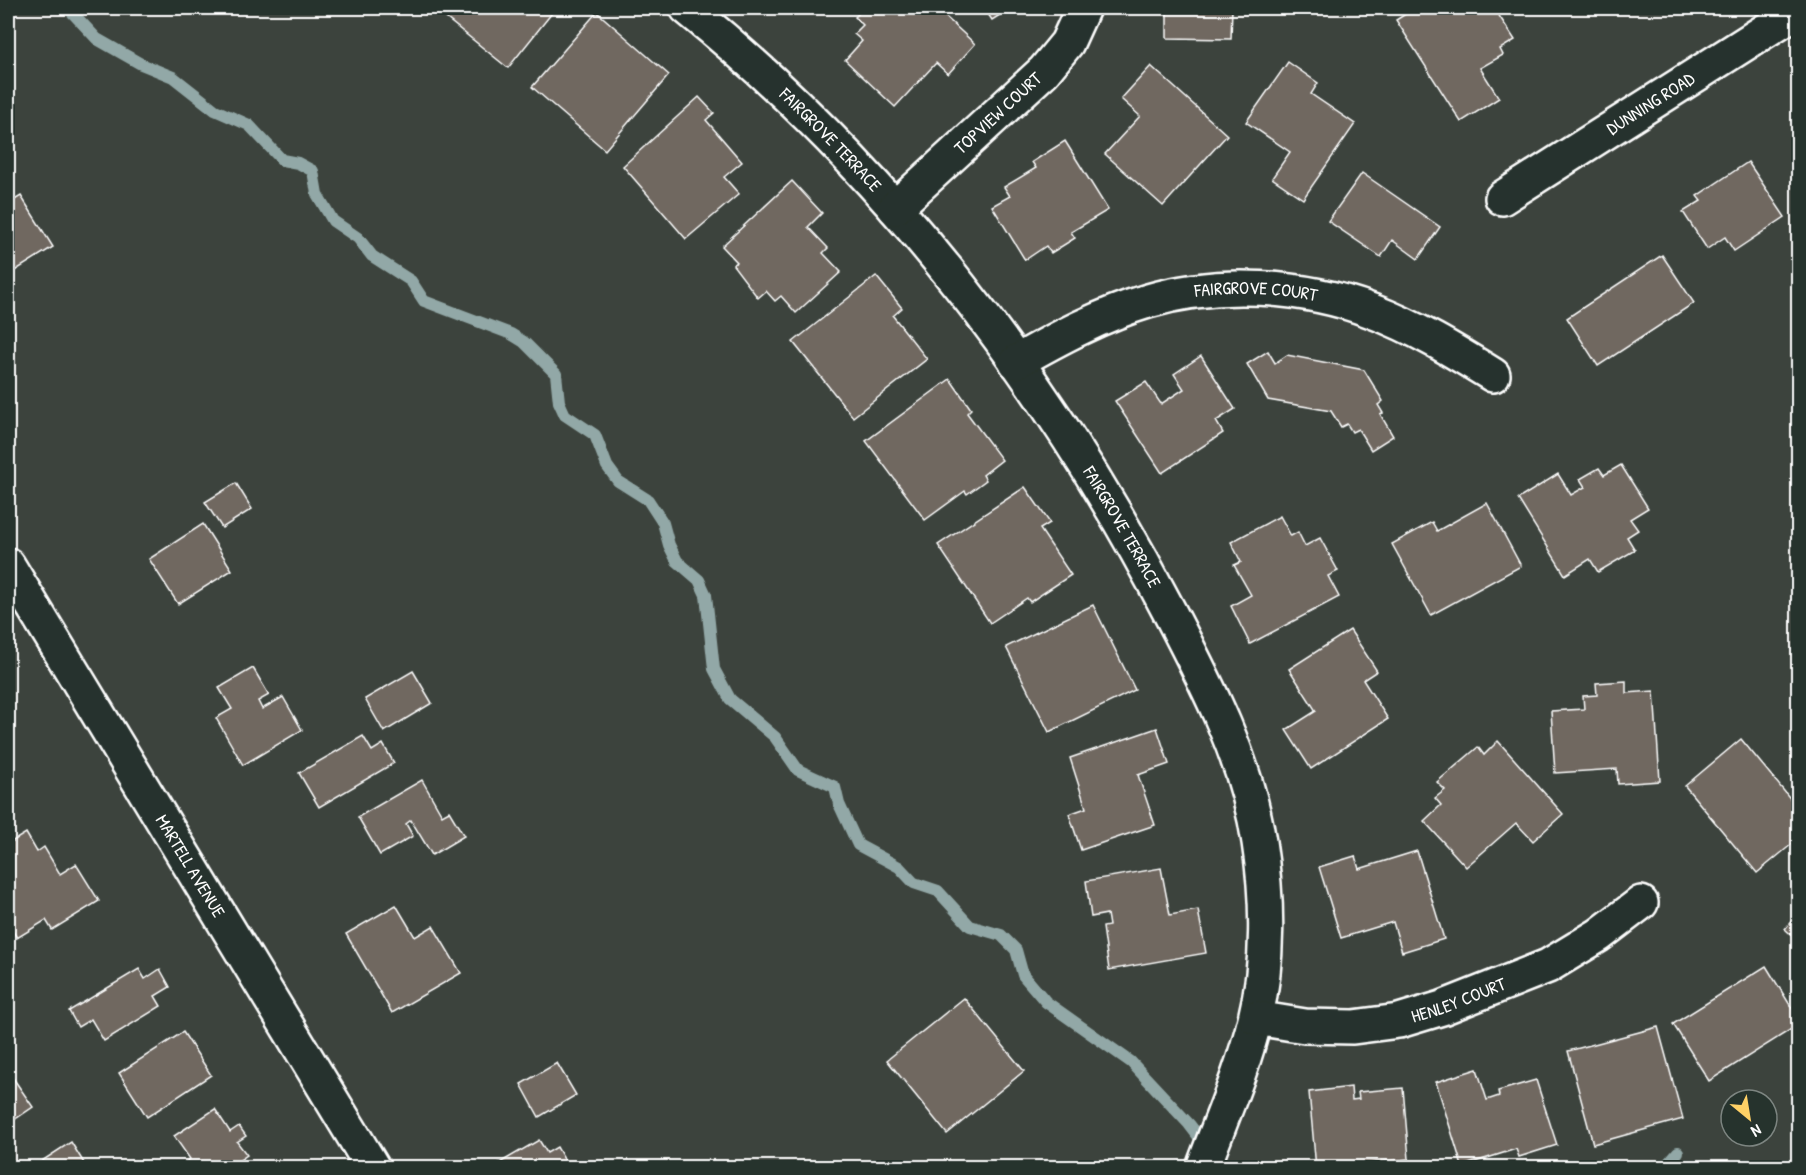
<svg xmlns="http://www.w3.org/2000/svg" width="1806" height="1175" font-family="'Patrick Hand',sans-serif">
  <style>
    .lines { fill: none; stroke-linecap: round; stroke-linejoin: round }
    .stream { stroke: #92a8a7; stroke-width: 12 }
    .building { fill: #706861; stroke: #fff; stroke-width: 1.5 }
    .minor-casing { stroke: #fff; stroke-width: 38 }
    .minor { stroke: #26332d; stroke-width: 33 }
    .labels { text-anchor: middle; stroke-width: 6; stroke-linejoin: round; paint-order: stroke }
    .street-label { font-size: 18px; fill: #fff; stroke: #26332d }
  </style>
  <rect width="100%" height="100%" fill="#3c433d"/>
  <filter id="ink" filterUnits="userSpaceOnUse"><feTurbulence type="fractalNoise" baseFrequency=".0167" numOctaves="2"/><feDisplacementMap in="SourceGraphic" scale="12" xChannelSelector="R" yChannelSelector="G"/><feConvolveMatrix kernelMatrix="1 2 1 2 8 2 1 2 1" color-interpolation-filters="sRGB"/></filter>
  <g filter="url(#ink)">
    <g class="lines">
      <g class="stream">
        <path d="M 68,8 L 97,39 L 141,64 L 173,77 L 215,110 L 249,125 L 282,160 L 298,163 L 313,171 L 317,194 L 333,221 L 358,238 L 372,256 L 411,281 L 424,301 L 511,334 L 524,342 L 556,374 L 559,402 L 565,415 L 595,435 L 607,466 L 618,481 L 648,500 L 663,523 L 669,545 L 677,561 L 699,580 L 706,595 L 714,669 L 730,699 L 775,737 L 798,770 L 835,787 L 839,804 L 858,845 L 899,867 L 914,883 L 938,891 L 970,926 L 1001,935 L 1016,950 L 1023,975 L 1046,1002 L 1131,1062 L 1189,1124 L 1223,1168"/>
        <path d="M 1664,1168 L 1678,1152"/>
      </g>
    </g>
    <g class="building">
      <path d="M 437,8 L 556,8 L 508,68 L 436,10 Z"/>
      <path d="M 864,8 L 936,8 L 975,44 L 948,74 L 936,63 L 895,107 L 845,60 L 862,41 L 854,34 L 863,25 L 855,17 Z"/>
      <path d="M 984,8 L 1011,8 L 992,20 Z"/>
      <path d="M 1167,8 L 1232,8 L 1231,39 L 1167,38 Z"/>
      <path d="M 1415,8 L 1494,8 L 1515,40 L 1500,49 L 1503,55 L 1480,68 L 1499,98 L 1461,122 L 1396,20 Z"/>
      <path d="M 597,12 L 669,75 L 605,150 L 532,87 Z"/>
      <path d="M 1288,62 L 1318,83 L 1311,94 L 1355,124 L 1303,199 L 1272,178 L 1290,152 L 1246,122 Z"/>
      <path d="M 1151,66 L 1227,135 L 1163,206 L 1105,154 L 1140,116 L 1121,99 Z"/>
      <path d="M 699,97 L 714,113 L 706,120 L 742,162 L 724,177 L 739,194 L 686,239 L 623,166 Z"/>
      <path d="M 1065,141 L 1108,210 L 1071,232 L 1075,238 L 1051,253 L 1046,246 L 1025,260 L 992,206 L 1010,196 L 1004,187 L 1036,168 L 1032,162 Z"/>
      <path d="M 1748,162 L 1785,217 L 1734,251 L 1725,237 L 1707,249 L 1683,212 L 1701,201 L 1697,196 Z"/>
      <path d="M 1362,173 L 1440,227 L 1418,259 L 1392,240 L 1381,257 L 1328,221 Z"/>
      <path d="M 792,181 L 822,213 L 808,227 L 828,248 L 823,253 L 841,272 L 796,313 L 781,296 L 775,301 L 766,291 L 758,298 L 733,265 L 737,262 L 722,246 Z"/>
      <path d="M 21,196 L 53,247 L 8,275 L 12,282 L 8,285 L 8,204 Z"/>
      <path d="M 1662,255 L 1694,303 L 1598,366 L 1567,318 Z"/>
      <path d="M 876,276 L 902,308 L 893,316 L 927,359 L 853,417 L 793,342 Z"/>
      <path d="M 1268,351 L 1275,363 L 1287,355 L 1364,370 L 1383,401 L 1378,405 L 1383,413 L 1380,414 L 1393,436 L 1371,450 L 1358,429 L 1352,432 L 1347,424 L 1341,427 L 1331,411 L 1268,400 L 1247,364 Z"/>
      <path d="M 1201,356 L 1235,409 L 1216,421 L 1223,433 L 1162,473 L 1115,401 L 1146,382 L 1161,404 L 1184,389 L 1174,374 Z"/>
      <path d="M 950,379 L 971,409 L 967,413 L 1002,460 L 983,475 L 986,480 L 967,494 L 965,491 L 925,520 L 866,441 Z"/>
      <path d="M 1621,465 L 1648,508 L 1630,519 L 1638,530 L 1627,537 L 1635,550 L 1598,572 L 1590,559 L 1565,575 L 1518,499 L 1558,474 L 1571,495 L 1585,487 L 1580,479 L 1599,468 L 1604,475 Z"/>
      <path d="M 236,483 L 252,509 L 222,528 L 205,502 Z"/>
      <path d="M 1025,487 L 1050,523 L 1040,529 L 1071,575 L 1030,602 L 1027,598 L 990,623 L 938,545 Z"/>
      <path d="M 1487,503 L 1521,566 L 1431,615 L 1392,544 L 1432,522 L 1437,531 Z"/>
      <path d="M 1280,516 L 1291,536 L 1298,532 L 1305,546 L 1320,538 L 1338,571 L 1328,576 L 1339,597 L 1250,644 L 1231,606 L 1251,595 L 1234,565 L 1241,562 L 1231,542 Z"/>
      <path d="M 203,524 L 232,570 L 178,604 L 149,559 Z"/>
      <path d="M 1093,605 L 1135,690 L 1049,732 L 1006,647 Z"/>
      <path d="M 1350,630 L 1377,671 L 1363,680 L 1388,719 L 1311,769 L 1286,730 L 1316,711 L 1289,669 Z"/>
      <path d="M 253,668 L 269,695 L 258,701 L 262,709 L 283,697 L 302,730 L 243,765 L 216,718 L 232,709 L 219,688 Z"/>
      <path d="M 413,671 L 432,703 L 384,732 L 365,699 Z"/>
      <path d="M 1626,681 L 1626,693 L 1654,691 L 1660,781 L 1618,784 L 1617,769 L 1555,773 L 1551,711 L 1584,709 L 1583,696 L 1597,695 L 1596,683 Z"/>
      <path d="M 1157,728 L 1169,764 L 1138,775 L 1155,825 L 1081,850 L 1069,814 L 1086,808 L 1070,758 Z"/>
      <path d="M 363,736 L 372,751 L 383,744 L 394,763 L 319,807 L 299,773 Z"/>
      <path d="M 1741,739 L 1798,808 L 1798,839 L 1757,873 L 1685,786 Z"/>
      <path d="M 1498,741 L 1563,814 L 1533,841 L 1516,823 L 1466,867 L 1424,821 L 1441,805 L 1435,798 L 1445,790 L 1437,782 L 1478,747 L 1484,755 Z"/>
      <path d="M 422,780 L 442,815 L 449,811 L 464,836 L 432,855 L 411,820 L 406,824 L 413,836 L 380,855 L 358,817 Z"/>
      <path d="M 26,833 L 37,852 L 44,847 L 60,874 L 76,864 L 99,901 L 52,930 L 46,920 L 17,938 L 8,923 L 8,844 Z"/>
      <path d="M 1417,851 L 1444,939 L 1402,952 L 1393,922 L 1341,938 L 1319,867 L 1355,856 L 1359,869 Z"/>
      <path d="M 1161,868 L 1170,915 L 1198,910 L 1206,953 L 1109,970 L 1103,927 L 1109,926 L 1107,914 L 1091,917 L 1086,881 Z"/>
      <path d="M 396,905 L 415,937 L 433,926 L 461,973 L 392,1013 L 346,934 Z"/>
      <path d="M 1798,913 L 1798,941 L 1785,929 Z"/>
      <path d="M 1766,966 L 1798,1018 L 1798,1025 L 1709,1081 L 1673,1024 Z"/>
      <path d="M 139,969 L 145,979 L 160,969 L 170,987 L 155,996 L 161,1006 L 104,1041 L 91,1019 L 78,1027 L 69,1011 Z"/>
      <path d="M 964,998 L 1024,1071 L 947,1134 L 887,1060 Z"/>
      <path d="M 1658,1027 L 1683,1119 L 1593,1144 L 1568,1051 Z"/>
      <path d="M 183,1032 L 211,1075 L 147,1117 L 119,1073 Z"/>
      <path d="M 557,1063 L 576,1095 L 539,1117 L 521,1084 Z"/>
      <path d="M 1477,1069 L 1487,1100 L 1499,1096 L 1498,1091 L 1536,1080 L 1557,1145 L 1519,1157 L 1516,1149 L 1462,1166 L 1436,1082 Z"/>
      <path d="M 13,1078 L 33,1107 L 8,1124 L 8,1082 Z"/>
      <path d="M 1351,1087 L 1352,1100 L 1359,1099 L 1358,1092 L 1403,1088 L 1409,1159 L 1316,1168 L 1309,1092 Z"/>
      <path d="M 215,1109 L 230,1132 L 239,1126 L 246,1136 L 237,1142 L 247,1155 L 228,1168 L 177,1168 L 190,1159 L 174,1136 Z"/>
      <path d="M 539,1140 L 547,1153 L 557,1147 L 568,1166 L 491,1168 Z"/>
      <path d="M 71,1142 L 87,1168 L 31,1168 Z"/>
    </g>
    <g class="lines">
      <defs>
        <g id="minor">
          <path id="s1" d="M 687,8 C 888,170 1052,385 1170,613 C 1208,686 1247,761 1259,842 C 1268,899 1269,963 1255,1019 C 1243,1070 1221,1119 1203,1168"/>
          <path id="s2" d="M 1502,198 L 1798,10"/>
          <path id="s3" d="M 895,208 L 1044,71 L 1067,43 L 1083,8"/>
          <path id="s4" d="M 1016,362 C 1058,338 1101,315 1148,301 C 1218,280 1304,285 1372,311 C 1415,327 1454,351 1493,375"/>
          <path id="s5" d="M 8,565 L 373,1168"/>
          <path id="s6" d="M 1256,1018 L 1305,1026 L 1353,1027 L 1399,1021 L 1442,1008 L 1548,966 L 1599,935 L 1641,903"/>
        </g>
      </defs>
      <use href="#minor" class="minor-casing"/>
      <use href="#minor" class="minor"/>
    </g>
  </g>
  <g class="labels">
    <g class="street-label">
      <text dy="6" stroke="none"><textPath href="#s2" startOffset="176">DUNNING ROAD</textPath></text>
      <text dy="6" stroke="none"><textPath href="#s3" startOffset="140">TOPVIEW COURT</textPath></text>
      <text dy="6" stroke="none"><textPath href="#s1" startOffset="195">FAIRGROVE TERRACE</textPath></text>
      <text dy="6" stroke="none"><textPath href="#s4" startOffset="255">FAIRGROVE COURT</textPath></text>
      <text dy="6" stroke="none"><textPath href="#s1" startOffset="681">FAIRGROVE TERRACE</textPath></text>
      <text dy="6" stroke="none"><textPath href="#s5" startOffset="352">MARTELL AVENUE</textPath></text>
      <text dy="6" stroke="none"><textPath href="#s6" startOffset="207">HENLEY COURT</textPath></text>
    </g>
  </g>
  <rect width="1806" height="1175" fill="none" stroke="#26332d" stroke-width="30"/>
  <rect x="15" y="15" width="1776" height="1145" fill="none" stroke="#fff" stroke-width="2" filter="url(#ink)"/>
  <g transform="translate(1749 1118) rotate(150)"><circle r="28" fill="#26332d" stroke="#7d8581" stroke-width="1.5"/>
  <path d="M0-4.5L10 22L0 15L-10 22Z" fill="#ffd166"/>
  <text y="-9" font-size="16" font-weight="bold" text-anchor="middle" fill="#ffffff">N</text>
  </g>
</svg>
